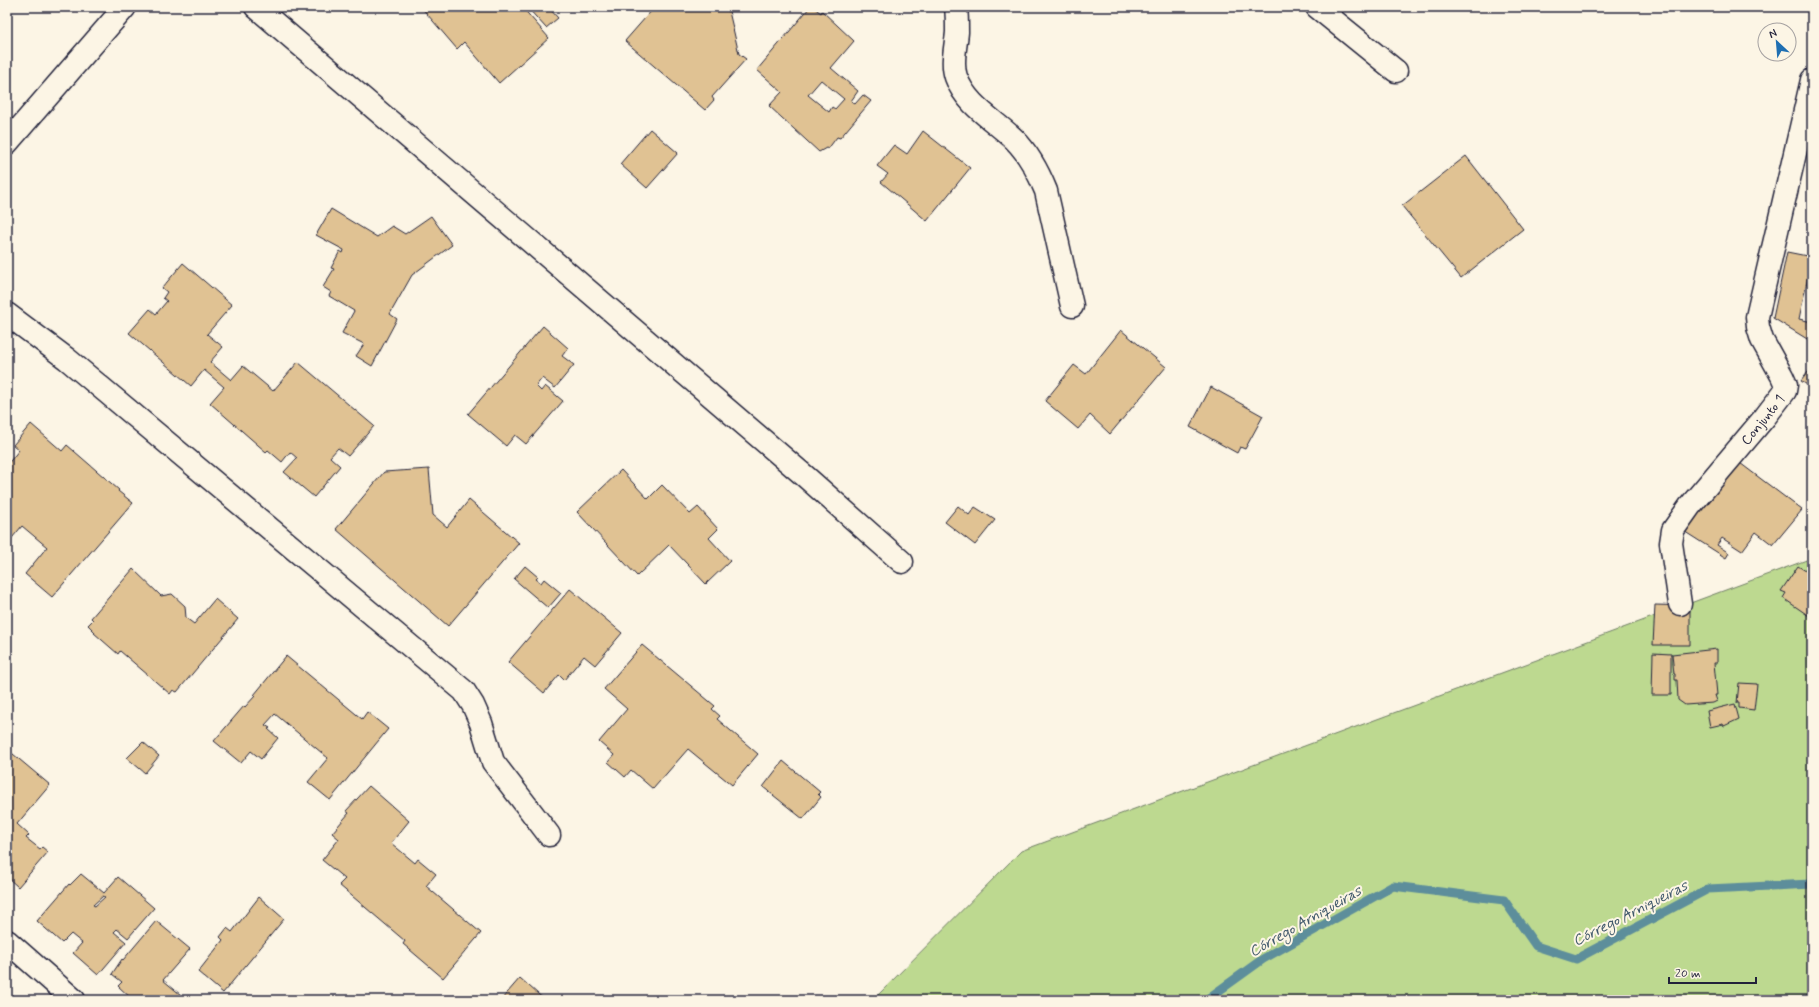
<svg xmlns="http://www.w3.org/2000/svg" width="1819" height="1007" font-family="Mynerve,sans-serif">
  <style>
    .green { fill: #bdd990; stroke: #707e66 }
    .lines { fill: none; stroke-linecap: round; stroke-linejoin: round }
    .stream { stroke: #5d8e9b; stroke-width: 9 }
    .building { fill: #e0c293; stroke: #22223b; fill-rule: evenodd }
    .street-casing { stroke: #22223b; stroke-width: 25 }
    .street { stroke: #fcf5e5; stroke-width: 22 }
    .labels { text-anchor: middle; stroke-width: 4; stroke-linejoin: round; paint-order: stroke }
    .street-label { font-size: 14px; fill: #22223b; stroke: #fcf5e5 }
    .water-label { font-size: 15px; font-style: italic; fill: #40586b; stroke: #fcf5e5 }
  </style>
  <rect width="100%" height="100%" fill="#fcf5e5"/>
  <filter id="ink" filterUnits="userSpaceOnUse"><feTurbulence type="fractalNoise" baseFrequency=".025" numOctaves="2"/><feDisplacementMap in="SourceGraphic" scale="8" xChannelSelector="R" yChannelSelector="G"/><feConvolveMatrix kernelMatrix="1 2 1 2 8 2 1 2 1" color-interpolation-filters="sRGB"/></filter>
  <g filter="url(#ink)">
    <path class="green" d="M 1812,558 L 1812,1000 L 873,1000 L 1021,851 Z"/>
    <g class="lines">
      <path class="stream" d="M 1206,1000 L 1263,959 L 1393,886 L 1504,900 L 1536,946 L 1576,959 L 1708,889 L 1812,884"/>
    </g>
    <g class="building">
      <path d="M 421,7 L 522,7 L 549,38 L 499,83 L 464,42 L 457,49 Z"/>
      <path d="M 527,7 L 548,7 L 558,18 L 546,28 Z"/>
      <path d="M 651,7 L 728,7 L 739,54 L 746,59 L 712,97 L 714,100 L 705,110 L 625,41 L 653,9 Z"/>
      <path d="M 810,7 L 813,7 L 821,13 L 822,11 L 854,41 L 831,68 L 858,91 L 851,101 L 855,104 L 863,95 L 871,101 L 840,138 L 837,137 L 828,149 L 826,148 L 819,152 L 769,106 L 782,92 L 757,70 ZM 821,80 L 844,99 L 835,109 L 832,107 L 829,112 L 808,95 Z"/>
      <path d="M 650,129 L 678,153 L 647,188 L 620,164 Z"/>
      <path d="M 923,131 L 970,168 L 927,221 L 881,182 L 888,174 L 877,166 L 894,145 L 907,154 Z"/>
      <path d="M 1466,156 L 1523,229 L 1461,278 L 1402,206 Z"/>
      <path d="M 331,209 L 377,237 L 392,226 L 405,234 L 431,216 L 452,245 L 412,275 L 390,314 L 397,319 L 372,366 L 356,356 L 364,344 L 342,333 L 354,311 L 329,296 L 331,292 L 323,287 L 334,269 L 331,268 L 340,251 L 343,253 L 344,250 L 316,235 Z"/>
      <path d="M 1787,252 L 1812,257 L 1799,319 L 1812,322 L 1812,342 L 1773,318 Z"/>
      <path d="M 183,263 L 232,305 L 207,334 L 223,347 L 210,362 L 231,380 L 243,366 L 273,391 L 298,362 L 374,426 L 348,456 L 338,448 L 330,457 L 340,466 L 314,497 L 284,472 L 297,458 L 290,452 L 282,462 L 268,450 L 266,452 L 210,403 L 224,387 L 204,370 L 191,386 L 129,333 L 150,309 L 156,314 L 167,301 L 163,298 L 167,292 L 162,288 Z"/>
      <path d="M 543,326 L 568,348 L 562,356 L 574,365 L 555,388 L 542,378 L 536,386 L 541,391 L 545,386 L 563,401 L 526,444 L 515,435 L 506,446 L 468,414 Z"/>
      <path d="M 1121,330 L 1166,367 L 1110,434 L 1090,415 L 1078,429 L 1045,401 L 1074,365 L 1086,374 Z"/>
      <path d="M 1812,367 L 1812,388 L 1801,381 Z"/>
      <path d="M 1211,387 L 1263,416 L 1245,449 L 1240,447 L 1237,453 L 1190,427 Z"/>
      <path d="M 31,424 L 62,451 L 67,445 L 119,490 L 118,491 L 133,503 L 52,597 L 25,574 L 47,547 L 22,526 L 7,544 L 7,527 L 10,524 L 7,521 L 7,465 L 19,450 L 13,445 Z"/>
      <path d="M 1736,460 L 1802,510 L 1773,545 L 1756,532 L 1742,551 L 1722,538 L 1717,545 L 1729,553 L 1726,558 L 1679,528 Z"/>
      <path d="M 429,469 L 433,515 L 447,527 L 469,500 L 519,543 L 448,626 L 336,529 L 384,472 Z"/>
      <path d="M 621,470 L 648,499 L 662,485 L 690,514 L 698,507 L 718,529 L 709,538 L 730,561 L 706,584 L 669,545 L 637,576 L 577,512 Z"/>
      <path d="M 958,506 L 969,515 L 975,507 L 995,520 L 975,545 L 945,522 Z"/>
      <path d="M 525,566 L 538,577 L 536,579 L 541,583 L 544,579 L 561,593 L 548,608 L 514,579 Z"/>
      <path d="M 1798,566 L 1812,575 L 1812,618 L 1783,598 L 1786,593 L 1781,591 Z"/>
      <path d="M 133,569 L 161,596 L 172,594 L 185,606 L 186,618 L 194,624 L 215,599 L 238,619 L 177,692 L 173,690 L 170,694 L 120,651 L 118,654 L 94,633 L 95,632 L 88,625 L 93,620 L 91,618 Z"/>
      <path d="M 570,589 L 622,633 L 595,665 L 584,656 L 564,680 L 559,675 L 544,693 L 508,662 Z"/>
      <path d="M 1655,605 L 1690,606 L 1690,645 L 1653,645 Z"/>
      <path d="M 642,645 L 715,706 L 712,709 L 720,716 L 717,719 L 758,754 L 732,785 L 688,749 L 653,789 L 631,770 L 625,777 L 608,762 L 614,755 L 599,742 L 627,709 L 604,689 Z"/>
      <path d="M 1717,649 L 1717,663 L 1714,663 L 1717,695 L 1715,695 L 1717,701 L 1713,703 L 1685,705 L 1678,700 L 1677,680 L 1675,680 L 1675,674 L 1674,674 L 1672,654 Z"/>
      <path d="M 1653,653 L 1671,654 L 1671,695 L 1652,695 Z"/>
      <path d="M 286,656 L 362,719 L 367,712 L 388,729 L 330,800 L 308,782 L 328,758 L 275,714 L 265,725 L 270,728 L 268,729 L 278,738 L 261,759 L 251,751 L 241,763 L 214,741 L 244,706 L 245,707 L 255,696 L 254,695 Z"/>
      <path d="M 1739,683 L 1757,684 L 1754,710 L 1739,708 L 1739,703 L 1737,703 Z"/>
      <path d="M 1735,704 L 1739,719 L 1724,726 L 1723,724 L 1710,727 L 1707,711 Z"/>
      <path d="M 143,742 L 159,756 L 145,773 L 127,758 Z"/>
      <path d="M 7,749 L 50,785 L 17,824 L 29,835 L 26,838 L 40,849 L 42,847 L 48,852 L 18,887 L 7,877 Z"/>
      <path d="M 783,761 L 820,792 L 818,794 L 821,797 L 803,819 L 763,787 Z"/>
      <path d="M 369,786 L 409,821 L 391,843 L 415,863 L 418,859 L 436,874 L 426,886 L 481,933 L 443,978 L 403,944 L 405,941 L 339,885 L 345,879 L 322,860 L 339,839 L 332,833 L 349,813 L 346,811 Z"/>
      <path d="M 81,874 L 104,893 L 118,877 L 154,908 L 128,938 L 117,929 L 114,932 L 126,942 L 98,975 L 73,953 L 82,943 L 71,934 L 62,943 L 37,921 L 69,884 L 70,885 ZM 103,896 L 105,897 L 95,906 L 93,905 Z"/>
      <path d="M 259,897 L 284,919 L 223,993 L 198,972 L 223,940 L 220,937 L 227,928 L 232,932 Z"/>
      <path d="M 156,921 L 190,949 L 163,980 L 187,1000 L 133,1000 L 118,986 L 122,982 L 112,974 L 122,959 L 123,960 Z"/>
      <path d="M 520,978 L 538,994 L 545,1000 L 501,1000 Z"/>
    </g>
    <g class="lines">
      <defs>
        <g id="street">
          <path d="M 256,7 L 806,477 L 902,562"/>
          <path d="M 956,7 C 957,15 957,23 957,32 C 956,46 951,63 956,77 C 966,105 994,120 1014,139 C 1029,154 1038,171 1046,191 L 1072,306"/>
          <path d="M 1317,7 L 1396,71"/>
          <path d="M 7,143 L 125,7"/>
          <path d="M 7,314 L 67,359 L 464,691 L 473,705 L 481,723 L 493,762 L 549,835"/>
          <path id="s1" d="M 1680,604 L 1671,543 L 1673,530 L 1690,506 L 1765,417 L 1785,391 L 1786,385 L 1782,376 L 1762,340 L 1758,327 L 1757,317 L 1812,80"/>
          <path d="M 7,941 L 74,1000"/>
        </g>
      </defs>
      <use href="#street" class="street-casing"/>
      <use href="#street" class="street"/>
    </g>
  </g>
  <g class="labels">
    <g class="street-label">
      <text dy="5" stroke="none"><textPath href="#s1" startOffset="217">Conjunto 1</textPath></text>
    </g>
    <g class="water-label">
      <text transform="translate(1630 913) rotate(-27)" y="5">Córrego Arniqueiras</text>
      <text transform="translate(1305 921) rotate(-30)" y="5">Córrego Arniqueiras</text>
    </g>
  </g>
  <rect width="1819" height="1007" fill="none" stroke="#fcf5e5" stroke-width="24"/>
  <rect x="12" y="12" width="1795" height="983" fill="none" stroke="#22223b" stroke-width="1.5" filter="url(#ink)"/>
  <g transform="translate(1777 42) rotate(334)"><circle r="19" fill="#fcf5e5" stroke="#a5a1a1"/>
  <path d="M0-3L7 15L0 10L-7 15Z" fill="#1f6fb2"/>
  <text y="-6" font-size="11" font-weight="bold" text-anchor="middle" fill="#22223b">N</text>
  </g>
  <path d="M1669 977v6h87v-6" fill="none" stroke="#22223b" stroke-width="2"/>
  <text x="1675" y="977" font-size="12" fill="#22223b" stroke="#fcf5e5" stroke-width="3" paint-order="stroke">20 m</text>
</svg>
